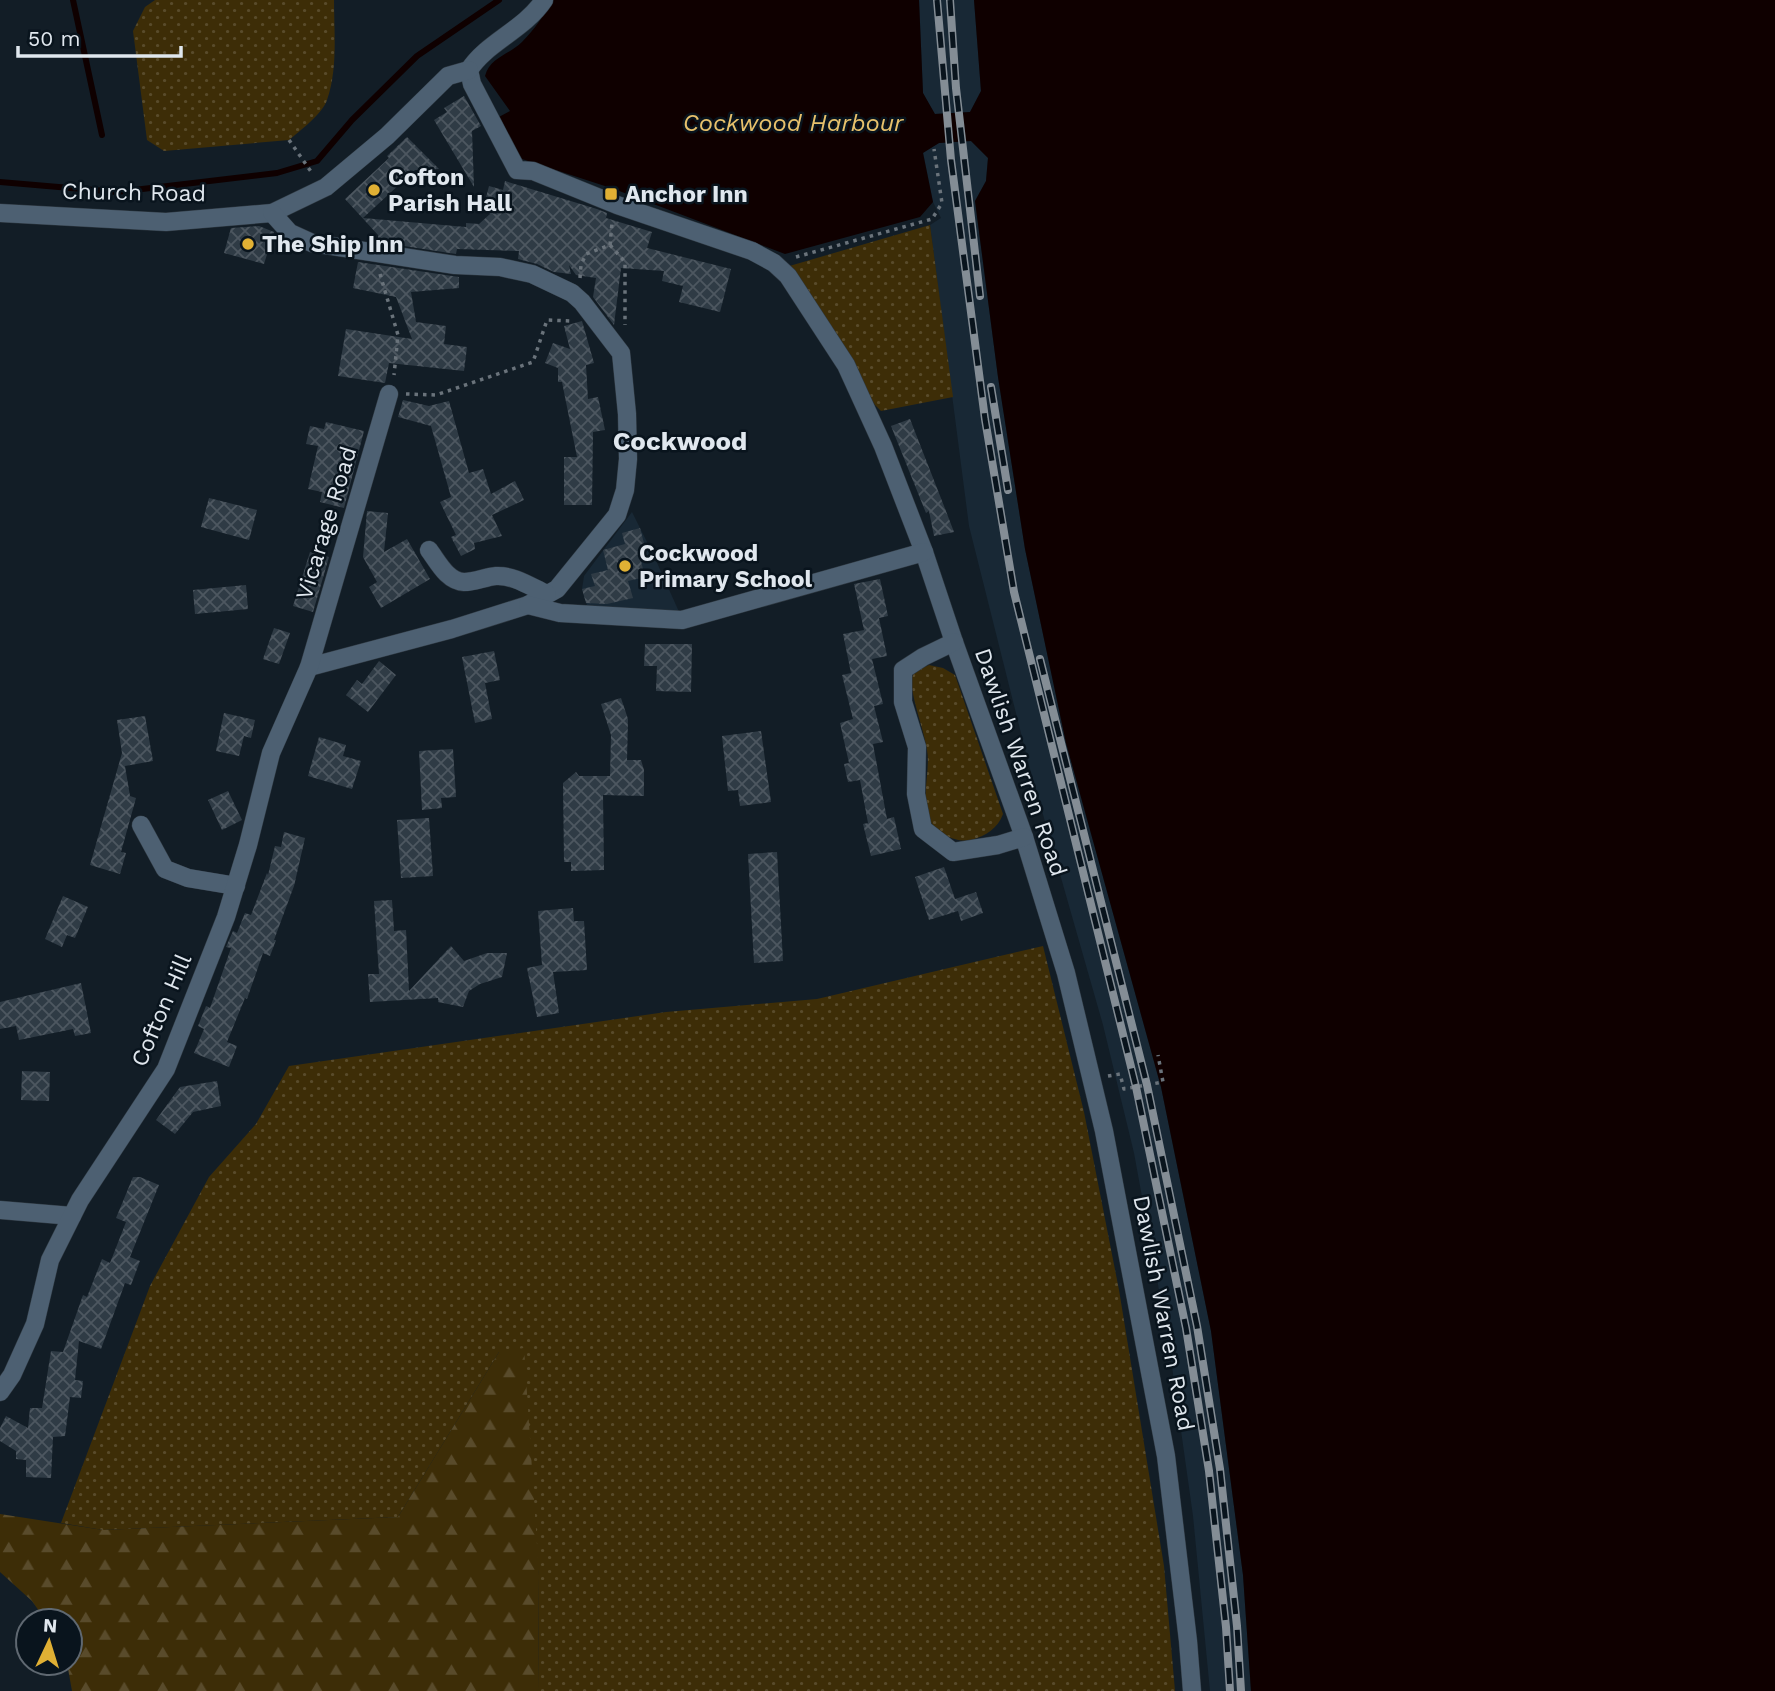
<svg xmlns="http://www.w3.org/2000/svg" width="1775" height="1691" font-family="'Work Sans',sans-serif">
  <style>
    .built { fill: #182835 }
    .grass { fill: url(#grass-dots) }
    .forest { fill: url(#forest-firs) }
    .water { fill: #0f0000 }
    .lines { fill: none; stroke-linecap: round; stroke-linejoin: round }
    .stream { stroke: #0f0000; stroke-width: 6 }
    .building { fill: url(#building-cross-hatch) }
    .minor-casing { stroke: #2f3942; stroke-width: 19 }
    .path { stroke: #6a737b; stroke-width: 3.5; stroke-dasharray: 3.5 5; stroke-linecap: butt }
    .minor { stroke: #4d6072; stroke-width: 18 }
    .rail-casing { stroke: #848d95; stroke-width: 8 }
    .rail { stroke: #09141d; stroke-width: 5; stroke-dasharray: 16; stroke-linecap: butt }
    .poi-dot { fill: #e0b034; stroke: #09141d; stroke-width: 2.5 }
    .labels { text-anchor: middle; stroke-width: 5; stroke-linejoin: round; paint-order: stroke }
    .poi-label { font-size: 23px; font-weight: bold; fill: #e0e7ee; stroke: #09141d; text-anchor: start }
    .street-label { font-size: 23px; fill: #e0e7ee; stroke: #09141d }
    .water-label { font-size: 24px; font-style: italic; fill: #e7c16c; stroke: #09141d }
    .quarter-label { font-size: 26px; font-weight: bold; fill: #e0e7ee; stroke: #09141d }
  </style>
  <defs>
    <pattern id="grass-dots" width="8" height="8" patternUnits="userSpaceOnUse" patternTransform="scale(1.75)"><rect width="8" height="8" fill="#3d2d07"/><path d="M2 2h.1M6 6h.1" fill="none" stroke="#594b2b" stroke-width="1.8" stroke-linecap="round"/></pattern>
    <pattern id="forest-firs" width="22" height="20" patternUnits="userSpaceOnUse" patternTransform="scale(1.75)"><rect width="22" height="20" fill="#3d2d07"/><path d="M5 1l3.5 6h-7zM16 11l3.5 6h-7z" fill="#594b2b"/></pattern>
    <pattern id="building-cross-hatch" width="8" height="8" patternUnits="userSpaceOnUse" patternTransform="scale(1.75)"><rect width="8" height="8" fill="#2f3b45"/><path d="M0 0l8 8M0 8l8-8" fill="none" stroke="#4d5760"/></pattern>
  </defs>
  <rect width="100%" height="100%" fill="#121d26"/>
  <g class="built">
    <path d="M 919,0 L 974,0 L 981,91 L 970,112 L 934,114 L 923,93 Z"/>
    <path d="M 971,141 L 988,158 L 986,181 L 975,201 L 998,377 L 1025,549 L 1066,743 L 1161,1087 L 1211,1331 L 1243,1575 L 1251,1691 L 1210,1691 L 1193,1516 L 1169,1345 L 1134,1153 L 1103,1025 L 1030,769 L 969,526 L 930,225 L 941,218 L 933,202 L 923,152 L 939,143 Z"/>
    <path d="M 632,512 L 654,556 L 680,614 L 588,609 L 582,589 L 584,576 Z"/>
  </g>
  <g class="grass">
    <path d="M 155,0 L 334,0 C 334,32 338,69 327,100 C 323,113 300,131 289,140 L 164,151 L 147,140 L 133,31 L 145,7 Z"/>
    <path d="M 930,225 L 953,397 L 881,411 L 875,405 L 786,267 Z"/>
    <path d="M 929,665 L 943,668 L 955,675 L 1003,814 C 998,828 986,836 971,840 C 963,842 952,839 945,835 C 912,818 932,777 927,750 C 923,726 913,704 911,680 L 914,672 Z"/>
    <path d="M 1043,946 L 1084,1112 L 1119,1290 L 1164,1566 L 1175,1691 L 538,1691 L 539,1575 L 499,1352 L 398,1517 L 103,1530 L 61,1523 L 150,1286 L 209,1177 L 256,1124 L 289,1066 L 666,1012 L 817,999 Z"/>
  </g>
  <path class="forest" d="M 524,1348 L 539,1575 L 538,1691 L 72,1691 L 67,1663 L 70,1663 L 70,1621 L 46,1621 L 32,1601 L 0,1572 L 0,1514 L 103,1530 L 398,1517 L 499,1352 Z"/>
  <path class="water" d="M 553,0 L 919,0 L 923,93 L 935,114 L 970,112 L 981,91 L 974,0 L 1775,0 L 1775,1691 L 1251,1691 L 1243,1575 L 1211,1331 L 1161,1087 L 1066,743 L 1025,549 L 998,377 L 975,201 L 986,181 L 988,158 L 971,141 L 939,143 L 923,153 L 933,202 L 920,217 L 785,254 L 614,189 L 522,159 L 497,118 L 510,111 L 485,76 C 490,57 509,55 522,42 C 535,29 544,15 553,0 Z"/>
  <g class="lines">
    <g class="stream">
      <path d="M 73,0 L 102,135"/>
      <path d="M 0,182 L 117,192 L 277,173 L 317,161 L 352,120 L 417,56 L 499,0"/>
    </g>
  </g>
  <g class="building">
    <path d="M 464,96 L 481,126 L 472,131 L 474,187 L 434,120 L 447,112 L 444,108 Z"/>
    <path d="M 407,137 L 439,169 L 415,170 L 363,218 L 466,227 L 466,223 L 479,224 L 490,214 L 484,205 L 489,186 L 503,190 L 505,181 L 597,209 L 607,213 L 606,218 L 652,232 L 647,248 L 731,269 L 720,312 L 679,302 L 683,286 L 662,281 L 664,271 L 621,268 L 614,325 L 593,297 L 596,278 L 576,275 L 569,265 L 571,274 L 554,272 L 537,264 L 518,259 L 519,251 L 457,249 L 456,254 L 378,242 L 378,235 L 345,199 L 389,158 L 387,156 Z"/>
    <path d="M 259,226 L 274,232 L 264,264 L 224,253 L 231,228 Z"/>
    <path d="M 358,262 L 459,277 L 459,288 L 411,292 L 416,322 L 446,326 L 444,344 L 467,347 L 464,371 L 389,363 L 385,383 L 338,376 L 346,329 L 412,339 L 396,297 L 353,288 Z"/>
    <path d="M 582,321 L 594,363 L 586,365 L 588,399 L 598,397 L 605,430 L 593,432 L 592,505 L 564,505 L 564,457 L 577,457 L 562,382 L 558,382 L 558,368 L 545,363 L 553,343 L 570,349 L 564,326 Z"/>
    <path d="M 403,400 L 429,406 L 449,401 L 469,473 L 483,469 L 491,494 L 515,481 L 524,500 L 492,515 L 502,536 L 474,543 L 475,549 L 461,556 L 451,537 L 456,535 L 440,502 L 451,497 L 431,426 L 398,417 Z"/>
    <path d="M 910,419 L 944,506 L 954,532 L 934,536 L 929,511 L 926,513 L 891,426 Z"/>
    <path d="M 326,422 L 364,431 L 344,508 L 320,502 L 322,492 L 308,489 L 318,446 L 306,444 L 310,426 L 324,429 Z"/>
    <path d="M 209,498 L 257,510 L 249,540 L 201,527 Z"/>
    <path d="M 367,511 L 388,513 L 384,552 L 407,539 L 430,579 L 381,608 L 369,587 L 377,582 L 363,557 Z"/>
    <path d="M 640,528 L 647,555 L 640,557 L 645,577 L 628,581 L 633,598 L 607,604 L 586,603 L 582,589 L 595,586 L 591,574 L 608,570 L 603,550 L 625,544 L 622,533 Z"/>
    <path d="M 310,552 L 329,557 L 313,612 L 293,606 Z"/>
    <path d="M 880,579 L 888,616 L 879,618 L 887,656 L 872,659 L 883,704 L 874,706 L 883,742 L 873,744 L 887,819 L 894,817 L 901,849 L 871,856 L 863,824 L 868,823 L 860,780 L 848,782 L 844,764 L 849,763 L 840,723 L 853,719 L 842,675 L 851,673 L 843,634 L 864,630 L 854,584 Z"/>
    <path d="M 246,585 L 248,609 L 195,614 L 193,590 Z"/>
    <path d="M 274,628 L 290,633 L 279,664 L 263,659 Z"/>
    <path d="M 645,644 L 692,644 L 691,692 L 656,691 L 657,666 L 644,666 Z"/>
    <path d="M 494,651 L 500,680 L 485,683 L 492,719 L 475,723 L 462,657 Z"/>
    <path d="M 379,661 L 396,675 L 368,712 L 346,695 L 357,680 L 362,684 Z"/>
    <path d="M 621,698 L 628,719 L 627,760 L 641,760 L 644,770 L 644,796 L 603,795 L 604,870 L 571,871 L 571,862 L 564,862 L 563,783 L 576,772 L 579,776 L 610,776 L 611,735 L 601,704 Z"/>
    <path d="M 224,713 L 255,720 L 251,738 L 244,736 L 239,756 L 216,751 Z"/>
    <path d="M 145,716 L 153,761 L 125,766 L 130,796 L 136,798 L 121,852 L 126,853 L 120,874 L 90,865 L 122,753 L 117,720 Z"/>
    <path d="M 761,731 L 771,802 L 740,806 L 738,790 L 728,791 L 722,736 Z"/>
    <path d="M 319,737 L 346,745 L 343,756 L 361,761 L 352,789 L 308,776 Z"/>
    <path d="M 453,749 L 456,797 L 441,798 L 442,808 L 422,810 L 419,751 Z"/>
    <path d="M 228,791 L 242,820 L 222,830 L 208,800 Z"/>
    <path d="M 429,818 L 433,876 L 401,878 L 397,820 Z"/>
    <path d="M 284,832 L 305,838 L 294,886 L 274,940 L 276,940 L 270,956 L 263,953 L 247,999 L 245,998 L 227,1042 L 237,1046 L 229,1067 L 194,1053 L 204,1029 L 198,1026 L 206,1006 L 210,1008 L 231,948 L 226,947 L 233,931 L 237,933 L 245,913 L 251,915 L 267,873 L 268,875 L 275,846 L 281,847 Z"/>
    <path d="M 777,852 L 783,961 L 754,963 L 748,854 Z"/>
    <path d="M 944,867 L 955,899 L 976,892 L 983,913 L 961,921 L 958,911 L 929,920 L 915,877 Z"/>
    <path d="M 63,896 L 88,907 L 75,938 L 67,935 L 62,947 L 45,939 Z"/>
    <path d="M 392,900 L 394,931 L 406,930 L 409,991 L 451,946 L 464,961 L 487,953 L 507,953 L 502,977 L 480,984 L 469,991 L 463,1007 L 438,1002 L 438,998 L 370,1002 L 368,974 L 379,974 L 374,901 Z"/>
    <path d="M 573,908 L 574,921 L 584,921 L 587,970 L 553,972 L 559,1013 L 537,1017 L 527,968 L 542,965 L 538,911 Z"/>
    <path d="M 81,983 L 91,1033 L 75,1036 L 73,1029 L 19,1040 L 16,1026 L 0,1029 L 0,1002 Z"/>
    <path d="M 22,1071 L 50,1072 L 49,1101 L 21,1100 Z"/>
    <path d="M 217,1081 L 221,1106 L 193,1112 L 175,1134 L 156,1120 L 180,1087 Z"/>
    <path d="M 133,1177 L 140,1177 L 159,1185 L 130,1257 L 140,1261 L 131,1285 L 125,1283 L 101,1349 L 79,1341 L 75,1380 L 83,1381 L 81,1398 L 70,1397 L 65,1436 L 53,1437 L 51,1478 L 26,1477 L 26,1460 L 16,1459 L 16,1451 L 0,1441 L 0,1428 L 6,1416 L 28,1428 L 30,1408 L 42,1408 L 51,1351 L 63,1352 L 83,1295 L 87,1297 L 102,1259 L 110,1263 L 126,1222 L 116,1218 Z"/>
  </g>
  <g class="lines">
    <defs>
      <g id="minor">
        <path d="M 469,70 L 472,84 L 517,170 L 533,171 L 617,205 L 752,251 L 774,263 L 788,276 L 846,365 L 883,446 L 924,552 L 954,642 L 1024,837 L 1066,973 L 1104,1131 L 1166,1456 L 1188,1641 L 1192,1691"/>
        <path d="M 469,70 C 487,42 524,30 544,0"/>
        <path d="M 0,213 L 166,222 L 272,213 L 326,187 L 387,136 L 448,76 L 469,70"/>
        <path d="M 272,213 L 290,233 L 312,243 L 455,265 L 500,267 L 532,274 L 572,293 L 582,302 L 621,353 L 627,414 L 628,459 L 625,490 L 617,515 L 557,589 L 528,605 L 452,629 L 309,667"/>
        <path d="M 429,550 C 438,562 447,581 464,582 C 475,582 485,577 496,576 C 514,575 531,587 547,594"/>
        <path d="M 528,605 L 560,613 L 682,620 L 924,552"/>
        <path d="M 954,642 L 923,657 L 903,670 L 903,702 L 917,747 L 916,794 L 923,829 L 953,852 L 998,845 L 1024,837"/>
        <path d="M 141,825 L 165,869 L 188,878 L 236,886"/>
        <path d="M 0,1210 L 72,1216"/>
        <path d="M 0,1392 L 12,1375 L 35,1324 L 50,1260 L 80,1200 L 166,1069 L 226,917 L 248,845 L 271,753 L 309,667 L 389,394"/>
      </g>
    </defs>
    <use href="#minor" class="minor-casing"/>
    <g class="path">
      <path d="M 289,140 L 312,173"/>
      <path d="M 610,245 L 625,262 L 625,325"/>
      <path d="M 610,245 L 612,223"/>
      <path d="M 796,257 L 932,219 L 942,203 L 934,149"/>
      <path d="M 380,274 L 398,335 L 394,375"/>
      <path d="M 580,278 L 581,265 L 586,254 L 610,245"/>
      <path d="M 406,394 L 436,395 L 533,362 L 547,320 L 572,321"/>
      <path d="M 1019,760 L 1023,765 L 1023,775"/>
      <path d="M 1108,1076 L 1120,1074 L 1124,1089 L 1163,1082 L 1158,1055"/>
    </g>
    <use href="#minor" class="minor"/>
    <defs>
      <g id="rail">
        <path d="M 937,0 L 951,160 L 985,419 L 1014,592 L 1136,1087 L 1186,1328 L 1209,1471 L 1226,1627 L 1230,1691"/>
        <path d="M 950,0 L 956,88 L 980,296"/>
        <path d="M 991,387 L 1008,490"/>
        <path d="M 1040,659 L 1147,1085 L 1197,1326 L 1220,1469 L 1237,1626 L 1241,1691"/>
      </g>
    </defs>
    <use href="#rail" class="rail-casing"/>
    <use href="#rail" class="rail"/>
  </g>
  <g class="poi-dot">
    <circle cx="374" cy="190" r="7"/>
    <rect x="604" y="187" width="14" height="14" rx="3.5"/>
    <circle cx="248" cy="244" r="7"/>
    <circle cx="625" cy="566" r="7"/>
  </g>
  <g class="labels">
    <g class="poi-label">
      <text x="388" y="185">Cofton<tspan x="388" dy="26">Parish Hall</tspan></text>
      <text x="625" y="202">Anchor Inn</text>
      <text x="262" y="252">The Ship Inn</text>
      <text x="639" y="561">Cockwood<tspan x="639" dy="26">Primary School</tspan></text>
    </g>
    <g class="street-label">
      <text transform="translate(134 192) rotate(1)" y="8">Church Road</text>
      <text transform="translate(326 523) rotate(-73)" y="8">Vicarage Road</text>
      <text transform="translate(1021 762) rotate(71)" y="8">Dawlish Warren Road</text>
      <text transform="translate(161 1010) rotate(-67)" y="8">Cofton Hill</text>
      <text transform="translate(1164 1313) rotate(79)" y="8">Dawlish Warren Road</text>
    </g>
    <g class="water-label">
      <text x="793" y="131">Cockwood Harbour</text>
    </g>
    <g class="quarter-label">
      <text x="680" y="450">Cockwood</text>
    </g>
  </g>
  <g transform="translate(49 1642) rotate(4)"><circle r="33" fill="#09141d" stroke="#5f6871" stroke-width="2"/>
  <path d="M0-5L12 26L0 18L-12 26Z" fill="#e0b034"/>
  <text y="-10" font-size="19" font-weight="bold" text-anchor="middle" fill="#e0e7ee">N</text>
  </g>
  <path d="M18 46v10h163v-10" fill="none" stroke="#e0e7ee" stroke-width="3.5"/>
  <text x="28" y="46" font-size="21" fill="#e0e7ee" stroke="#09141d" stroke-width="5" paint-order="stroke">50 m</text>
</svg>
